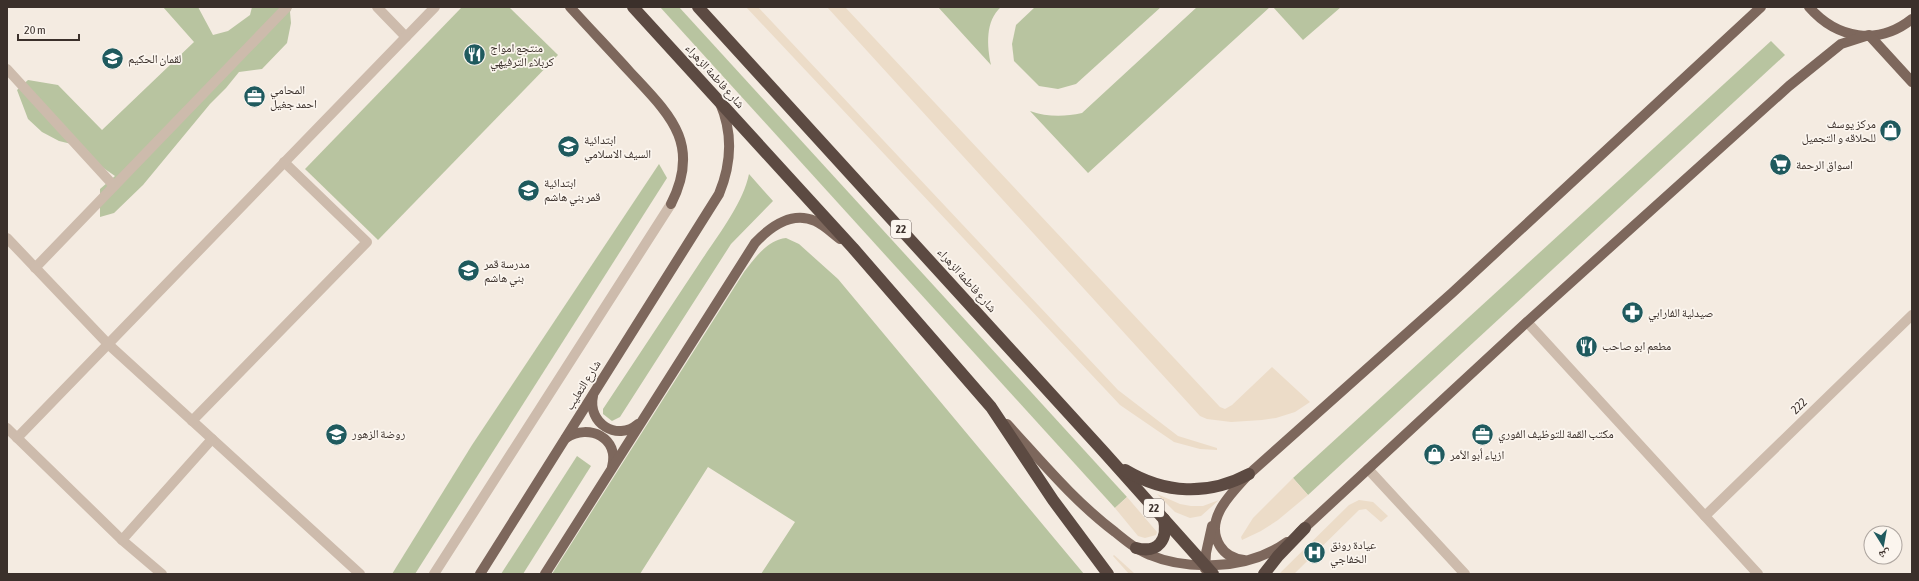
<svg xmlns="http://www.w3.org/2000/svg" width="1919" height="581" font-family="'Asap Condensed','Noto Naskh Arabic',sans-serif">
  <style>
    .green { fill: #b8c4a0 }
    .plaza { fill: #ecdcc8 }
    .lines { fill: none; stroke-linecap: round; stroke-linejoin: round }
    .minor { stroke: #cdbbac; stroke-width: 10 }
    .major { stroke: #7d675c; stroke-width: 10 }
    .highway { stroke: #5c4a42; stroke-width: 12 }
    .labels { text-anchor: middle; stroke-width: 3.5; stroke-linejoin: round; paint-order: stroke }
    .shield { fill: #fbf5ee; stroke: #756b66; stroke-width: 1 }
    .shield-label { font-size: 11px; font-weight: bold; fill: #3b302b }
    .poi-label { font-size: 12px; fill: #3b302b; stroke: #fbf5ee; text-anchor: start }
    .street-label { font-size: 12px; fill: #3b302b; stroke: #fbf5ee }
  </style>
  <rect width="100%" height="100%" fill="#f4ebe1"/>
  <g class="green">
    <path d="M 163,7 L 198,7 L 213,35 L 228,31 L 250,15 L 252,7 L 292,7 L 290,12 L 291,23 L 287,43 L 262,69 L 239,72 L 226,88 L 210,104 L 143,185 L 114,213 L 100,217 L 100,189 L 115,176 L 102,167 L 84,147 L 59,141 L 42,132 L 28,119 L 17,90 L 28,80 L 58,85 L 102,130 L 194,42 Z"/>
    <path d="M 462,7 L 509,7 L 558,55 L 378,240 L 305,169 Z"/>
    <path d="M 660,7 L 679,7 L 1127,497 L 1115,508 Z"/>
    <path d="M 938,7 L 1001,7 C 985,21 987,46 991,65 Z"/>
    <path d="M 1035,7 L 1161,7 L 1076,84 L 1058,89 L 1039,86 L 1014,61 L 1012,44 L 1016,25 Z"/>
    <path d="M 1197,7 L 1270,7 L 1088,173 L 1030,111 C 1047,117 1064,117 1082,113 Z"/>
    <path d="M 1273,7 L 1341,7 L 1303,40 Z"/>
    <path d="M 1771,41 L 1785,55 L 1308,495 L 1293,478 Z"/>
    <path d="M 659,164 L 667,178 L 415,574 L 392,574 L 472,445 Z"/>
    <path d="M 749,174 L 773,201 L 731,244 L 620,417 L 612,421 L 603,414 L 603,409 C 635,361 667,312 699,264 C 716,238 743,204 749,174 Z"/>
    <path d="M 786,238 L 799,244 L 838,279 L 1084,574 L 761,574 L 795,522 L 708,467 L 640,574 L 552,574 L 744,272 C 755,258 767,240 786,238 Z"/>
    <path d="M 577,456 L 591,466 L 523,574 L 501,574 Z"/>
  </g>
  <g class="plaza">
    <path d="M 746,7 L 758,7 L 1118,390 L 1178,436 L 1217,448 L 1217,450 L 1200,449 L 1174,442 L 1120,405 Z"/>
    <path d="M 827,7 L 845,7 L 1220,407 L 1225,409 L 1232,405 L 1272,367 L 1310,402 L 1295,412 L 1276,418 L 1262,420 L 1231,422 L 1207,419 L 1200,416 Z"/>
    <path d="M 1293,478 L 1308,495 L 1278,520 L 1261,531 L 1242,540 L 1241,537 L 1253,518 Z"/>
    <path d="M 1157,494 L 1180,504 L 1191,506 L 1203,506 L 1219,500 L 1201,516 L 1190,518 L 1175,512 Z"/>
    <path d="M 1127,497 L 1157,532 L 1156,535 L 1145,538 L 1138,536 L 1115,508 Z"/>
    <path d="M 1359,500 L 1373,502 L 1388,516 L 1381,522 L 1366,509 L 1359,510 L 1294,574 L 1279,574 L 1349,505 Z"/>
    <path d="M 1114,555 L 1123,563 L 1135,574 L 1129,574 L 1113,556 Z"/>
  </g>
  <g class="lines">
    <g class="minor">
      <path d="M 377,7 L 406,37"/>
      <path d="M 7,69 L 114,186"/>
      <path d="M 7,238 L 108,344 L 360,574"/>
      <path d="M 35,268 L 287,7"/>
      <path d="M 1527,322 L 1758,574"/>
      <path d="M 192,421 L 367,242 L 284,162"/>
      <path d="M 7,428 L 122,540 L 162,574"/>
      <path d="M 17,438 L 435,7"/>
      <path d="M 1368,469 L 1465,574"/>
      <path d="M 1705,516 L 1912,315"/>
      <path d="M 122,540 L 212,439"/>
      <path d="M 434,574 L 671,204"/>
    </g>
    <g class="major">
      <path d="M 570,7 C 590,29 610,50 630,72 C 669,114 702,143 671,204"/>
      <path d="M 1809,7 C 1837,39 1878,46 1912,19"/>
      <path d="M 593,396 C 587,423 617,442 638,424"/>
      <path d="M 1007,424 C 1042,462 1074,501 1115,532 C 1126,541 1137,550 1150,555 C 1171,564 1194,566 1216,565 C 1242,564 1266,557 1287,542"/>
      <path d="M 566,438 C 589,423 620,438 612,467"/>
      <path d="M 1300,532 L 1527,322 L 1789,86 L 1841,44 L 1869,35 L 1912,82"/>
      <path d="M 1244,560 C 1234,559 1225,554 1220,546 C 1203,519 1232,493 1249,474 L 1452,293 L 1761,7"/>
      <path d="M 1205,569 L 1206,553 L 1212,526"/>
      <path d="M 480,574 L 719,194 C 731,165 733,133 720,103"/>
      <path d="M 545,574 L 755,243 C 770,227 792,211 815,221 C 824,225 832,233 840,239"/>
    </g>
    <g class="highway">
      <path d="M 633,7 L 853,248 L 991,407 L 1053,500 L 1108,574"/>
      <path d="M 698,7 L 1103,451 L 1213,574"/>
      <path d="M 1125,470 C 1165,494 1208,496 1249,474"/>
      <path d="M 1136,548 C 1159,554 1168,539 1164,519"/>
      <path d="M 1264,574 L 1278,556 L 1305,528"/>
    </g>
  </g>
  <defs>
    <symbol id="restaurant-disc" viewBox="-11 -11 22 22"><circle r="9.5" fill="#1f5a5e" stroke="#fbf5ee"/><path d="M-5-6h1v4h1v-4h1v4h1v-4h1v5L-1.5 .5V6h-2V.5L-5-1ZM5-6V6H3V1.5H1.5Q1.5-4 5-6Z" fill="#fff"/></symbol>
    <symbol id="school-disc" viewBox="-11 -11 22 22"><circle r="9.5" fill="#1f5a5e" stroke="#fbf5ee"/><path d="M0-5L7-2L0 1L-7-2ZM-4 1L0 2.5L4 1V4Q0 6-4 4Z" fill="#fff"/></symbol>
    <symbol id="office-disc" viewBox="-11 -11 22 22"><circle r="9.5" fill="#1f5a5e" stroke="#fbf5ee"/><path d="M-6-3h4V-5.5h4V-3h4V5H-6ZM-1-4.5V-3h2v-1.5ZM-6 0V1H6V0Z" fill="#fff"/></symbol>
    <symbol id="shop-disc" viewBox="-11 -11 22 22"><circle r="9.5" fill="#1f5a5e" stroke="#fbf5ee"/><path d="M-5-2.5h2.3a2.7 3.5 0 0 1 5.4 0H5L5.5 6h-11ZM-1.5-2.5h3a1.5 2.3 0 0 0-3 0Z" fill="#fff"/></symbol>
    <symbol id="supermarket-disc" viewBox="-11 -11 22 22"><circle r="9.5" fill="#1f5a5e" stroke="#fbf5ee"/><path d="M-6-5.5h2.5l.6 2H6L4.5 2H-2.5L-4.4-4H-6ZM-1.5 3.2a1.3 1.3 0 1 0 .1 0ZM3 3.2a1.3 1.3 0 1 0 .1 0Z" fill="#fff"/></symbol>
    <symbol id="pharmacy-disc" viewBox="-11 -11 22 22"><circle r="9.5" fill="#1f5a5e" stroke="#fbf5ee"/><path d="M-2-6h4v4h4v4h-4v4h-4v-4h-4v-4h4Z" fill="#fff"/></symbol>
    <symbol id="hospital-disc" viewBox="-11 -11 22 22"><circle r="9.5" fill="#1f5a5e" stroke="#fbf5ee"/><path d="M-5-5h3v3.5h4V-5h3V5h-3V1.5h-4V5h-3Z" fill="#fff"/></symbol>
  </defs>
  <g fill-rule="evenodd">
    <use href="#restaurant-disc" x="462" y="42" width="25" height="25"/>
    <use href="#school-disc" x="100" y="46" width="25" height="25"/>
    <use href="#office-disc" x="242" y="84" width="25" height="25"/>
    <use href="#shop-disc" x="1878" y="118" width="25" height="25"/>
    <use href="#school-disc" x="556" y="134" width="25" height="25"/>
    <use href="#supermarket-disc" x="1768" y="152" width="25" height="25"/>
    <use href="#school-disc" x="516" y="178" width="25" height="25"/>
    <use href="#school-disc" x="456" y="258" width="25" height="25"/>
    <use href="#pharmacy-disc" x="1620" y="300" width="25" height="25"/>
    <use href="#restaurant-disc" x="1574" y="334" width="25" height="25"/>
    <use href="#school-disc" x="324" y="422" width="25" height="25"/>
    <use href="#office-disc" x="1470" y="422" width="25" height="25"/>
    <use href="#shop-disc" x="1422" y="442" width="25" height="25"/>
    <use href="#hospital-disc" x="1302" y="540" width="25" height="25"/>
  </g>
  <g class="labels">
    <g class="shield">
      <rect x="891" y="220" width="20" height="18" rx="3"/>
      <rect x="1144" y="499" width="20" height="18" rx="3"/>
    </g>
    <g class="shield-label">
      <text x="901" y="233">22</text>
      <text x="1154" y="512">22</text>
    </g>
    <g class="poi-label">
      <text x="490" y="52">منتجع امواج<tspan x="490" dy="14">كربلاء الترفيهي</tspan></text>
      <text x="128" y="63">لقمان الحكيم</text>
      <text x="270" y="94">المحامي<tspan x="270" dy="14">احمد جغيل</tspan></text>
      <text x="1876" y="128" text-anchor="end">مركز يوسف<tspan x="1876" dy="14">للحلاقه و التجميل</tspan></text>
      <text x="584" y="144">ابتدائية<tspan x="584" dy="14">السيف الاسلامي</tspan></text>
      <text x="1796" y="169">اسواق الرحمة</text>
      <text x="544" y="187">ابتدائية<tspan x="544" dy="14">قمر بني هاشم</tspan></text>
      <text x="484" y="268">مدرسة قمر<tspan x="484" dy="14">بني هاشم</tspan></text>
      <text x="1648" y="317">صيدلية الفارابي</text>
      <text x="1602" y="350">مطعم ابو صاحب</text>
      <text x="352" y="438">روضة الزهور</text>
      <text x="1498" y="438">مكتب القمة للتوظيف الفوري</text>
      <text x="1450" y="459">ازياء أبو الأمر</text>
      <text x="1330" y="549">عيادة رونق<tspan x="1330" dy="14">الخفاجي</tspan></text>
    </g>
    <g class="street-label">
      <text transform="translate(715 76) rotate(48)" y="4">شارع فاطمة الزهراء</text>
      <text transform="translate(967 280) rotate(48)" y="4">شارع فاطمة الزهراء</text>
      <text transform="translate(583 385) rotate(-58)" y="4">شارع التعليب</text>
      <text transform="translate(1799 406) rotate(-44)" y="4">222</text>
    </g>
  </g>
  <rect width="1919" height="581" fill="none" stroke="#3b302b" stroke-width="16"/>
  <g transform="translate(1883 545) rotate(169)"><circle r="19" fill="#fbf5ee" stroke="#aea6a0"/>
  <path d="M0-3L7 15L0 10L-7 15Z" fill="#1f5a5e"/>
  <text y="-6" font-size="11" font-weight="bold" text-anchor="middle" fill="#3b302b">ش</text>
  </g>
  <path d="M18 34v6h61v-6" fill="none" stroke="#3b302b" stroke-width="2"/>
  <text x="24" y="34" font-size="12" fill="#3b302b" stroke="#fbf5ee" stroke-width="3" paint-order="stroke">20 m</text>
</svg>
